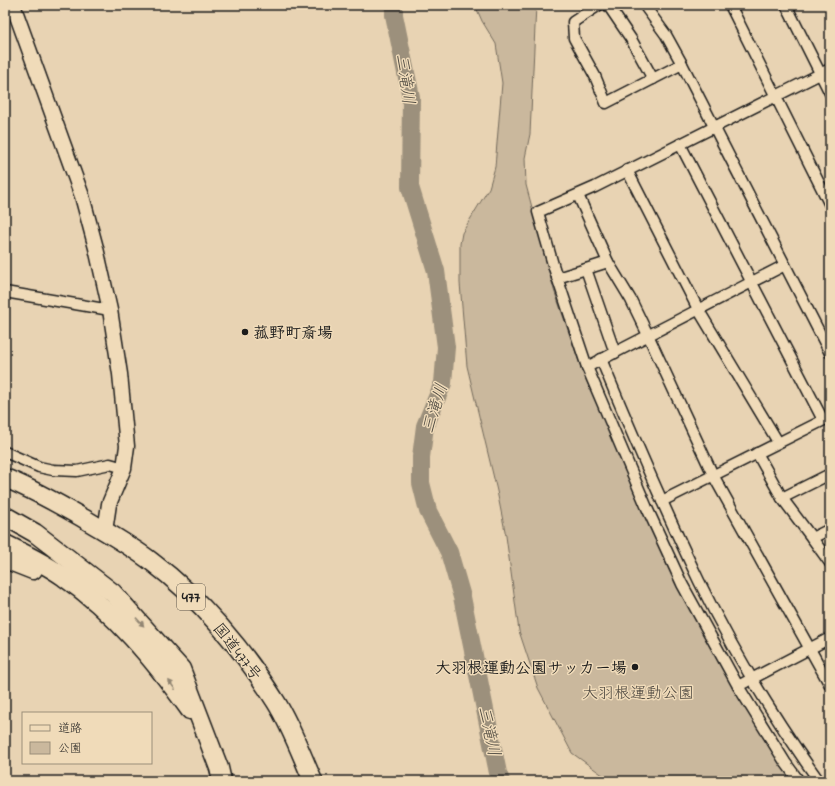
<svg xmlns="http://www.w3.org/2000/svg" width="835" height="786" font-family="'Indie Flower','Klee One',sans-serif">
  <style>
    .green { fill: #cab89d; stroke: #736a5c }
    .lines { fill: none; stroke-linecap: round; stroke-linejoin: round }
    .river { stroke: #9c907b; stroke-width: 18 }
    .street-casing { stroke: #1c1c1c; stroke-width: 13 }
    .secondary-casing { stroke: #1c1c1c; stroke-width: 17 }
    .highway-casing { stroke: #1c1c1c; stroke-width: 21 }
    .street { stroke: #f0dbb9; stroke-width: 10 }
    .secondary { stroke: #f0dbb9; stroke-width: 14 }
    .highway { stroke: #f0dbb9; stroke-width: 18 }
    .oneway { fill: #918572 }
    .poi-dot { fill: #1c1c1c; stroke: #f0dbb9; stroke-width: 1.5 }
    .labels { text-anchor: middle; stroke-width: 3; stroke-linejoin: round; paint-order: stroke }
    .shield { fill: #f0dbb9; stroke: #5c554b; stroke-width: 1 }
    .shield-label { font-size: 15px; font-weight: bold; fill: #1c1c1c }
    .poi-label { font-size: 16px; font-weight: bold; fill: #1c1c1c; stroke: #f0dbb9; text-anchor: start }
    .street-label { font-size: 16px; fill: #1c1c1c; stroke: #f0dbb9 }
    .park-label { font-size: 16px; fill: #48433c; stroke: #f0dbb9 }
    .water-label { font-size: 17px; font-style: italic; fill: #49453d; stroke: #f0dbb9 }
  </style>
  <rect width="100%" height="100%" fill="#e8d3b3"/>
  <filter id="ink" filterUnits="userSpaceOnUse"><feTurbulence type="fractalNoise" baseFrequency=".025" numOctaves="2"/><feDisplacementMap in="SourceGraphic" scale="8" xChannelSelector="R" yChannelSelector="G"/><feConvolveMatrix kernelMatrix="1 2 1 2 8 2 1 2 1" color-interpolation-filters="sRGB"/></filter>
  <g filter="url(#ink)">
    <path class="green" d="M 475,5 L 536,5 L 530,134 L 525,158 L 526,185 L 554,290 L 583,373 L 677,584 L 749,714 L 794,781 L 611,781 L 572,753 L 538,688 L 519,631 L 506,536 L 497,491 L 467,366 L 460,283 L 460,244 L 462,233 L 489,188 L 495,167 L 502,83 L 496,44 L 482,21 Z"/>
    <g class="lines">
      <path class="river" d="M 394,5 L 394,15 L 411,97 L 410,187 L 436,271 L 446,347 L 443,383 L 425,426 L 421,457 L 421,483 L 428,511 L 449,552 L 462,597 L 498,773 L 501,781"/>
      <defs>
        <g id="street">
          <path d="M 599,5 L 573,22 L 574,38 L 595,76 L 606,103 L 682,64"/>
          <path d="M 608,5 L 631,39 L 653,79"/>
          <path d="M 644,5 L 666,35 L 682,64 L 830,353"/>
          <path d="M 730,5 L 830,205"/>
          <path d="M 786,5 L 830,93"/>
          <path d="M 680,144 L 823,420"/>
          <path d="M 627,170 L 698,309 L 778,442"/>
          <path d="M 578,195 L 608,262 L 631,300 L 648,335 L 713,475 L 830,685"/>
          <path d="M 608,262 L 586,269 L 615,353"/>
          <path d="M 785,265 L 587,367 L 554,268 L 538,212 L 595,187 L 830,69"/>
          <path d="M 557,278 L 586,269"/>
          <path d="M 5,292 L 110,310"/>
          <path d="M 601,359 C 632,434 664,508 699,581 C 733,651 774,718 819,781"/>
          <path d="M 587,367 L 647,508 L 682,584 L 738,686 L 830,638"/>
          <path d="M 5,452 L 39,467 L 53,470 L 77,471 L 110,464 L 124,468"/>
          <path d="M 757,453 L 782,498 L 812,538 L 830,563"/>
          <path d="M 782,498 L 830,474"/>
          <path d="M 662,501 L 830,417"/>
          <path d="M 812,538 L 830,529"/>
          <path d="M 738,686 L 785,762 L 799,781"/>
        </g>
        <path id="secondary" d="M 13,5 L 82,196 L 96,248 L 110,310 L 120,374 L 127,446 L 124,468 L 109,504 L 105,531"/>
        <g id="highway">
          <path d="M 5,478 C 32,489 57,503 83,518 C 106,532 130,545 152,562 C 199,597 245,652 276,702 C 291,726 301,754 313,781"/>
          <path d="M 5,516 L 35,533 L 113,593 L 181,669 L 219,768 L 222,781"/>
          <path d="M 5,544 C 25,554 46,564 64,577 C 115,612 154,660 190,710"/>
          <path d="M 5,559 L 33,570"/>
        </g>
      </defs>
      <use href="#street" class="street-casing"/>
      <use href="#secondary" class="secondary-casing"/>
      <use href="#highway" class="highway-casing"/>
      <use href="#street" class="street"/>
      <use href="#secondary" class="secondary"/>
      <use href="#highway" class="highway"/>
    </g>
    <defs><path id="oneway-solid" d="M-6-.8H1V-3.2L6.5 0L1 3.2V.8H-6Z"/></defs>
    <g class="oneway">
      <use href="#oneway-solid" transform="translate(140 622) rotate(47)"/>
      <use href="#oneway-solid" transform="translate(172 685) rotate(-126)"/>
    </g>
  </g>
  <g class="poi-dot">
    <circle cx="245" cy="332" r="4"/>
    <circle cx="635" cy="667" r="4"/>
  </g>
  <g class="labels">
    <rect class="shield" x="177" y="584" width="28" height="26" rx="3"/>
    <g class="shield-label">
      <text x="191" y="602">477</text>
    </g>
    <g class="poi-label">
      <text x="253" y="338">菰野町斎場</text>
      <text x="627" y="673" text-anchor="end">大羽根運動公園サッカー場</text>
    </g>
    <g class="street-label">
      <text transform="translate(238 651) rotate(52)" y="6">国道477号</text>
    </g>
    <g class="park-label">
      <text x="638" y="698">大羽根運動公園</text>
    </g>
    <g class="water-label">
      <text transform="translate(406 79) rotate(82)" y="6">三滝川</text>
      <text transform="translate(434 408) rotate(-73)" y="6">三滝川</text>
      <text transform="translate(490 731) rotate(78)" y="6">三滝川</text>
    </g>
  </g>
  <rect width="835" height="786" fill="none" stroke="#f0dbb9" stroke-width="20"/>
  <rect x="10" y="10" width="815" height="766" fill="none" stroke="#1c1c1c" stroke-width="1.5" filter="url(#ink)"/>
  <rect x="22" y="712" width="130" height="52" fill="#f0dbb9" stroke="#9b8f7a"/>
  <rect x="30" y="725" width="20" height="6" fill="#f0dbb9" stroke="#9b8f7a"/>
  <text x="58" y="732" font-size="12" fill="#1c1c1c">道路</text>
  <rect x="30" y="742" width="20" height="12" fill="#cab89d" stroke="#9b8f7a"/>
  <text x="58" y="752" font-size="12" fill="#1c1c1c">公園</text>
</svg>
